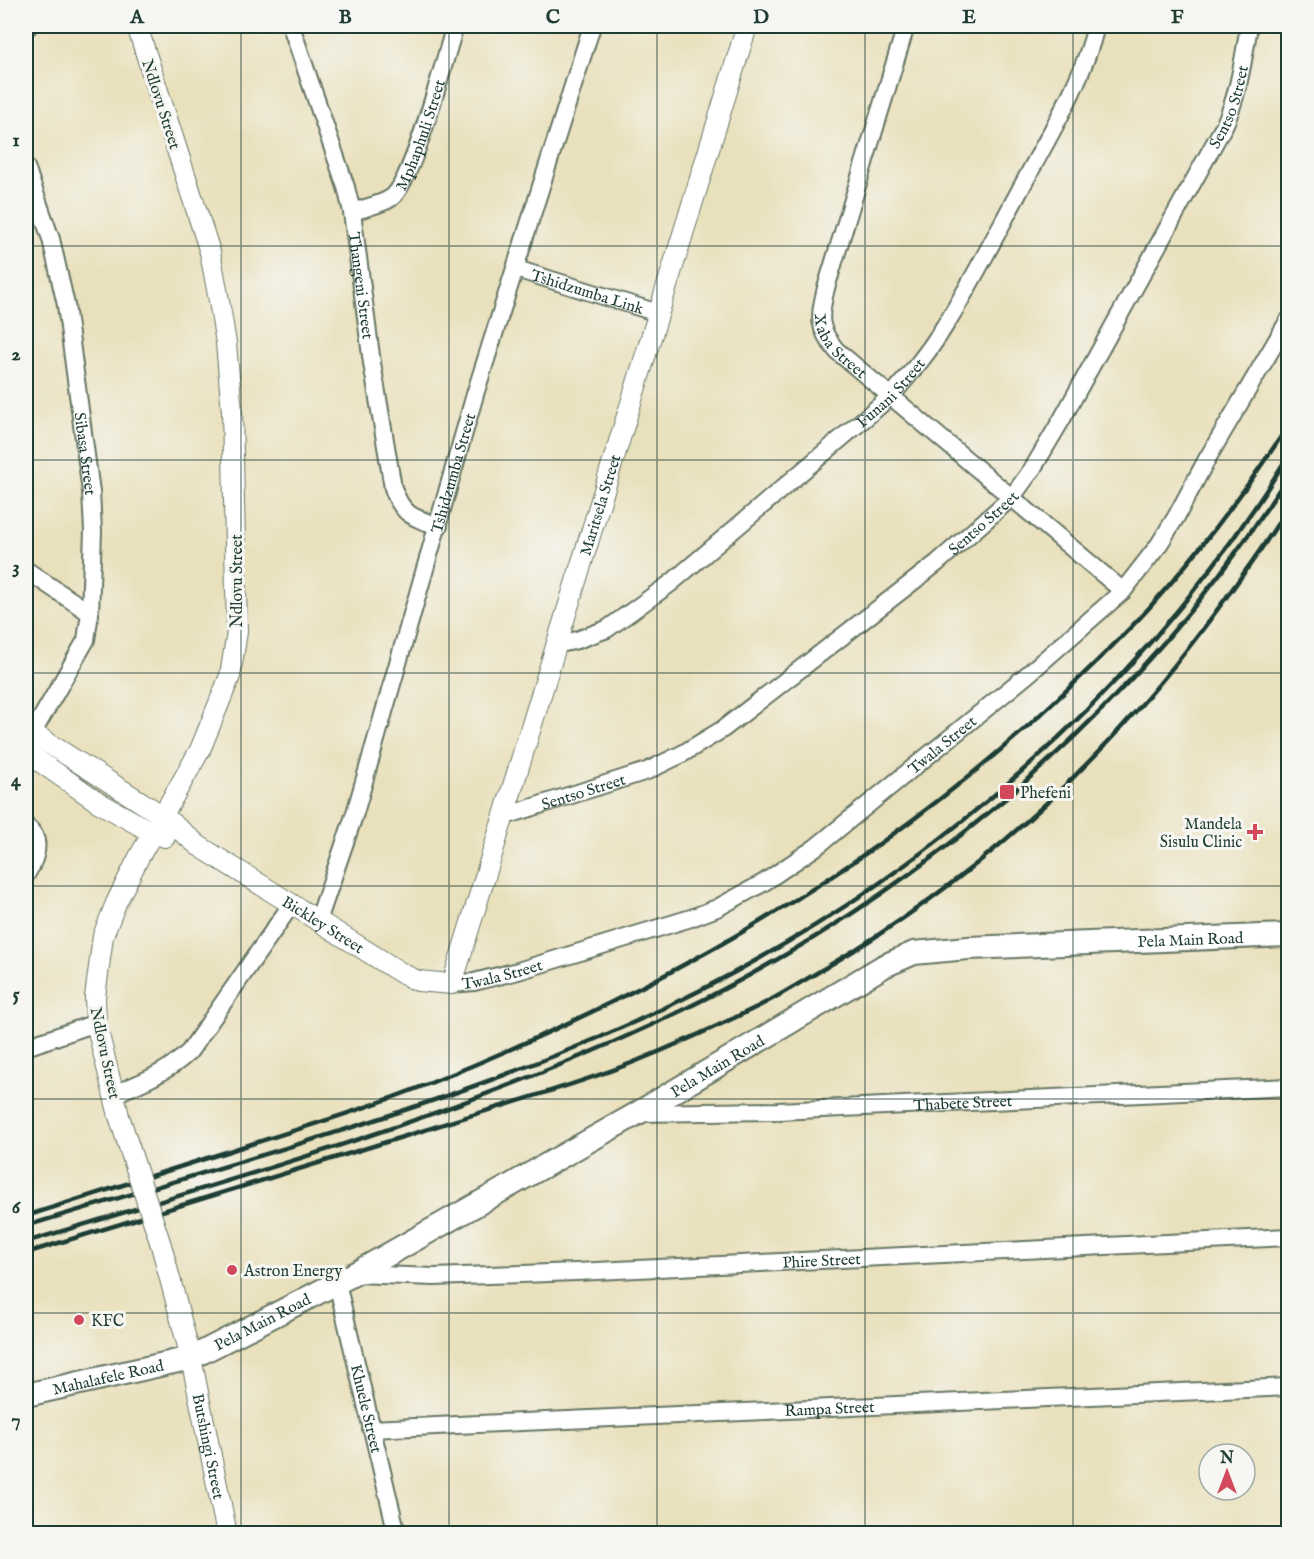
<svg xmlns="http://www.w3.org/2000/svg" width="1314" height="1559" font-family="'IM FELL English',serif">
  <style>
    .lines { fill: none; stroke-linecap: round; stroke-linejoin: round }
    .minor-casing { stroke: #667664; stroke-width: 20 }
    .tertiary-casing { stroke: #667664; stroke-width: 22 }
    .secondary-casing { stroke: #667664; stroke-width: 26 }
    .minor { stroke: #fff; stroke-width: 16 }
    .tertiary { stroke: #fff; stroke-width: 20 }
    .secondary { stroke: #fff; stroke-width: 22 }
    .rail { stroke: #1f3d34; stroke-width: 4.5 }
    .tertiary-bridge-casing { stroke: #667664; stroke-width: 22; stroke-linecap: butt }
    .tertiary-bridge { stroke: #fff; stroke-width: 20 }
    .grid { fill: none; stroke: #1f3d34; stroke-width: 1.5; stroke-opacity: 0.55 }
    .poi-dot { fill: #d1495b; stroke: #f6f6f2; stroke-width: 2 }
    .labels { text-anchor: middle; stroke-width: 6; stroke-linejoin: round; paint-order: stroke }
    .street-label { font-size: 16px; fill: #1f3d34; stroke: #f6f6f2 }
    .poi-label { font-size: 16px; fill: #1f3d34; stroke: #f6f6f2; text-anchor: start }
    .neatline { fill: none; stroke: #1f3d34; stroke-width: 2 }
    .grid-label { font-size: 20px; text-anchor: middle; font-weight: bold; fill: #1f3d34 }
  </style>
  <rect width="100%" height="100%" fill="#f6f6f2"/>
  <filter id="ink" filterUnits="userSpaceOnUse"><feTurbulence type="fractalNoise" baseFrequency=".0167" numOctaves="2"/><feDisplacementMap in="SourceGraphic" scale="12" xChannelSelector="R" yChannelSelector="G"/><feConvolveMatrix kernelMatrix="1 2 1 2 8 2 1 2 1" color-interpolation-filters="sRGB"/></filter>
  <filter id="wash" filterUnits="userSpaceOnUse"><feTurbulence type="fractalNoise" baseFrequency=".008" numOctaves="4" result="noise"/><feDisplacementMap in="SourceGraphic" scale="24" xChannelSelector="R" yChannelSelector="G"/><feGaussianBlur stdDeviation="1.35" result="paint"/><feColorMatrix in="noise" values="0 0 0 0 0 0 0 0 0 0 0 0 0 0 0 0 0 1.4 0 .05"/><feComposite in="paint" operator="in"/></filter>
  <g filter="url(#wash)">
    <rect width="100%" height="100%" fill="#e9e0bc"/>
  </g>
  <g filter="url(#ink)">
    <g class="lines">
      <defs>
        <g id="minor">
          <path id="s1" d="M 291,26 L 346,187 L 352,212 L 372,363 L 393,488 C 402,515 413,518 439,526"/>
          <path id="s2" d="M 906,26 L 826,288 C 819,317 817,328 837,351 L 1123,591"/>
          <path d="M 26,27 L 29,26"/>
          <path id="s3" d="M 26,167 L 51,239 L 66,305 L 91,492 L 93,531 L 90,613 L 86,640 L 32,734"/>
          <path id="s4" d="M 352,212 C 364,208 380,205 391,198 C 413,183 445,57 455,26"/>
          <path id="s5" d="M 516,269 L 658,313"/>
          <path d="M 26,570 L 90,613"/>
          <path id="s6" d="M 556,645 L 577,640 L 607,629 L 671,583 L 891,396 C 910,374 929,352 944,327 C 974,280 999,228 1026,179 C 1052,130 1083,80 1096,26"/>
          <path id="s7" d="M 505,816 L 647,771 L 682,754 L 723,729 L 937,563 L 1012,497 L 1033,468 L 1062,419 L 1224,126 C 1239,94 1243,60 1249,26"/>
          <path d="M 26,826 C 44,840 36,859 26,875"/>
          <path id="s8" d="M 318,921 L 355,813 L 476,391 L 592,26"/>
          <path id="s9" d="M 452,984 L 474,982 L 518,971 L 691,918 L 717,908 L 763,883 L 816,847 L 1027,675 L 1123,591 L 1158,546 L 1176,517 L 1207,459 L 1288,321"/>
          <path d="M 26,1047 L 96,1023"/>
          <path d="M 114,1094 C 141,1083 168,1072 189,1052 L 291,905"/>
          <path id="s10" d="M 639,1113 L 778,1111 L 1288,1087"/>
          <path id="s11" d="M 354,1274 L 434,1277 L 576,1272 L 1288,1237"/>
          <path id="s12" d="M 337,1283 L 397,1534"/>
          <path id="s13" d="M 371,1429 L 1288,1387"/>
        </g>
        <g id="tertiary">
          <path id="s14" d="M 26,729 L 163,816 L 199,846 L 403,974 L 418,981 L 452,984 L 747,26"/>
          <path d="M 26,752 L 98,802 L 153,833 L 165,837"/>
          <path d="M 119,1116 L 96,1023 L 95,997 L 103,936 L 116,903 L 139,857 L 200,750 L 230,676 L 237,632 L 232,412 L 226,343 L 218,295 L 210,252 L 137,26"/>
          <path id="s15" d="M 161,1245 L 191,1358 L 227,1534"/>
        </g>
        <g id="secondary">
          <path id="s16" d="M 26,1395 L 191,1358 L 232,1337 L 354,1274 L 638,1113 L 884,966 L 914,953 L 968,948 L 1288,935"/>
        </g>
      </defs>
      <use href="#minor" class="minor-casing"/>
      <use href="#tertiary" class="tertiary-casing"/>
      <use href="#secondary" class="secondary-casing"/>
      <use href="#minor" class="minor"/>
      <use href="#tertiary" class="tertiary"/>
      <use href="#secondary" class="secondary"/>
      <g class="rail">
        <path d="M 26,1216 C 99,1193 172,1170 245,1146 C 308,1126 371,1107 433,1082 C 660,990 870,873 1051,705 C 1084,674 1118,642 1149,608 C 1200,551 1246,490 1288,426"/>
        <path d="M 26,1226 C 218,1167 420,1114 605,1035 C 882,916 1130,714 1288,456"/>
        <path d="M 26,1242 C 225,1182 426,1125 616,1041 C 888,922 1129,727 1288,476"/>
        <path d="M 26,1253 C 159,1212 292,1172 425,1130 C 494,1107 566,1089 634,1062 C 676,1045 718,1026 759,1006 C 781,995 803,981 825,968 C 989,871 1117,750 1228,595 C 1249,566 1270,538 1288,507"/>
      </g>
      <defs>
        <path id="tertiary-bridge" d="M 119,1116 L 161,1245"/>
      </defs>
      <use href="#tertiary-bridge" class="tertiary-bridge-casing"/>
      <use href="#tertiary-bridge" class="tertiary-bridge"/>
    </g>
  </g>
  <path class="grid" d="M 241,26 L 241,1534M 449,26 L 449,1534M 657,26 L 657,1534M 865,26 L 865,1534M 1073,26 L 1073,1534M 26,246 L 1288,246M 26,460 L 1288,460M 26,673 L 1288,673M 26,886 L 1288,886M 26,1099 L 1288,1099M 26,1313 L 1288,1313"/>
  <g class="poi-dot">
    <rect x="999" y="784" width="16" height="16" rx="3"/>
    <path d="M1252 823h6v6h6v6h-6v6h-6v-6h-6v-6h6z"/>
    <circle cx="232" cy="1270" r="6"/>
    <circle cx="79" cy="1320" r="6"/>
  </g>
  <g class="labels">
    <g class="street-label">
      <text transform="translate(162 104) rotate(72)" y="6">Ndlovu Street</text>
      <text dy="6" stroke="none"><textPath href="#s7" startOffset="1054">Sentso Street</textPath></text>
      <text dy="6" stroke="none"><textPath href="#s4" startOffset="112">Mphaphuli Street</textPath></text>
      <text dy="6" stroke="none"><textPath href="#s1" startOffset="270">Thangeni Street</textPath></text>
      <text dy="6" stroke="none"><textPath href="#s5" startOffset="75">Tshidzumba Link</textPath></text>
      <text dy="6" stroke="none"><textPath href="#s2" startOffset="339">Xaba Street</textPath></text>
      <text dy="6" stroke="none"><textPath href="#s6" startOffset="423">Funani Street</textPath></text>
      <text dy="6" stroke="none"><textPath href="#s3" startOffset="294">Sibasa Street</textPath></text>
      <text dy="6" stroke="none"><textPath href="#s8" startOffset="468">Tshidzumba Street</textPath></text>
      <text dy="6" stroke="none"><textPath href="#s14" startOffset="1002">Maritsela Street</textPath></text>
      <text dy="6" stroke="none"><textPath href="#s7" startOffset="568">Sentso Street</textPath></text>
      <text transform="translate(236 581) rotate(-90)" y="6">Ndlovu Street</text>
      <text dy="6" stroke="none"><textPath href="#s9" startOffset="555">Twala Street</textPath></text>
      <text dy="6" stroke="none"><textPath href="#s7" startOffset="82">Sentso Street</textPath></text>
      <text dy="6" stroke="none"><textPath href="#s14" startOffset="356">Bickley Street</textPath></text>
      <text dy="6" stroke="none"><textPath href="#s16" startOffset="1275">Pela Main Road</textPath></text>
      <text dy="6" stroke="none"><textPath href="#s9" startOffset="51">Twala Street</textPath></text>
      <text transform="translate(106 1053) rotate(78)" y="6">Ndlovu Street</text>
      <text dy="6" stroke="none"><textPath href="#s16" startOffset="771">Pela Main Road</textPath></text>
      <text dy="6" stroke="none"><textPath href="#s10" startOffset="324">Thabete Street</textPath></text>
      <text dy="6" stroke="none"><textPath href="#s11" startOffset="468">Phire Street</textPath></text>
      <text dy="6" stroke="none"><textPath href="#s16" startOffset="249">Pela Main Road</textPath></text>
      <text dy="6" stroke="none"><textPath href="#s16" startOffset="84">Mahalafele Road</textPath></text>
      <text dy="6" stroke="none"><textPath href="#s12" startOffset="129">Khuele Street</textPath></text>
      <text dy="6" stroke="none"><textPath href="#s13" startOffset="459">Rampa Street</textPath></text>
      <text dy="6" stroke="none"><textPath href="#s15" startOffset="207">Butshingi Street</textPath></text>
    </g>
    <g class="poi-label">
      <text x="1020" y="798">Phefeni</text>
      <text x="1242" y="829" text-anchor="end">Mandela<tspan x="1242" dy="18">Sisulu Clinic</tspan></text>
      <text x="244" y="1276">Astron Energy</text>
      <text x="91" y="1326">KFC</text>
    </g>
  </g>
  <rect width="1314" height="1559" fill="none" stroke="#f6f6f2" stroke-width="66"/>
  <g transform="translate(1227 1472)"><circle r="28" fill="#f6f6f2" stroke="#a0aca6" stroke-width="1.5"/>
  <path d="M0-4.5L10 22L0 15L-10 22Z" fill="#d1495b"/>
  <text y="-9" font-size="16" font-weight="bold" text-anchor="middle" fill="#1f3d34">N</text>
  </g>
  <rect x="33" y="33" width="1248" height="1493" class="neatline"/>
  <g class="grid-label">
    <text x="137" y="23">A</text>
    <text x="345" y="23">B</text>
    <text x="553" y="23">C</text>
    <text x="761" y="23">D</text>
    <text x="969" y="23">E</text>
    <text x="1177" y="23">F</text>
    <text x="16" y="146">1</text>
    <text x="16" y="360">2</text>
    <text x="16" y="573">3</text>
    <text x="16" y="786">4</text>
    <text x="16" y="1000">5</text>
    <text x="16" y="1213">6</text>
    <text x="16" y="1426">7</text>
  </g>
</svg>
